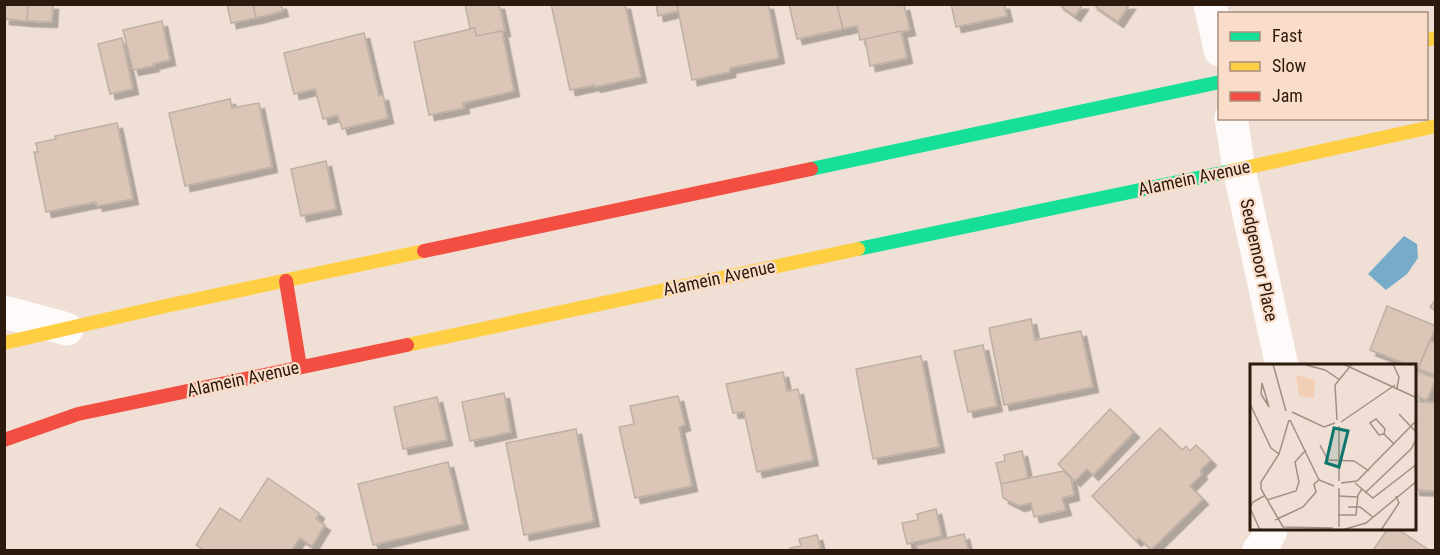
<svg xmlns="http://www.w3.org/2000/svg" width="1440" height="555" font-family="'Roboto Condensed',sans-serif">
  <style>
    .water { fill: #77abca }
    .building { fill: #dac5b6; stroke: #bfb0a4; stroke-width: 1.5; filter: url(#shadow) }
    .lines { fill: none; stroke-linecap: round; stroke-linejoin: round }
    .street { stroke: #fdfaf9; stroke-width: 33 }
    .fast { stroke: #16e098; stroke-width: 14 }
    .slow { stroke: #ffcf43; stroke-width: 14 }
    .jam { stroke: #f24e42; stroke-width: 14 }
    .labels { text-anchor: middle; stroke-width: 4.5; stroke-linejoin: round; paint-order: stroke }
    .street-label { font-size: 18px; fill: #2b1a0d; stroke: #faddc9 }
    .inset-road { fill: none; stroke: #a19084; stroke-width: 1.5 }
    .view { fill: #0f766e; fill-opacity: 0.15; stroke: #0f766e; stroke-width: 3 }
    .inset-edge { fill: none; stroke: #2b1a0d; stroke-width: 3 }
  </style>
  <defs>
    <filter id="shadow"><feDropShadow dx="5.5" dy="5.5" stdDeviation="0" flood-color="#0004"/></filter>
  </defs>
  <rect width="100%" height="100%" fill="#efdfd4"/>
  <path class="water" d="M 1404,236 L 1417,244 L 1418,258 L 1407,274 L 1386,290 L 1368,274 Z"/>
  <g class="building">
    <path d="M 4,4 L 28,4 L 27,21 L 4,19 Z"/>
    <path d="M 28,4 L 53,4 L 52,22 L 27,21 Z"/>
    <path d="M 227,4 L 253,4 L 256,18 L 231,23 Z"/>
    <path d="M 253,4 L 281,4 L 283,11 L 256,18 Z"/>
    <path d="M 465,4 L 499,4 L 505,31 L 476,36 L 475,28 L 470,29 Z"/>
    <path d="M 551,4 L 625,4 L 641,77 L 595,87 L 594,85 L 570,90 Z"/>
    <path d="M 656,4 L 680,4 L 677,5 L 679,11 L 658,16 Z"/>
    <path d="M 680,4 L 768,4 L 779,58 L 730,68 L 730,72 L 692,80 L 677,5 Z"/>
    <path d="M 789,4 L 837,4 L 843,29 L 797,39 Z"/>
    <path d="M 837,4 L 898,4 L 899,6 L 904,5 L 910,30 L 860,40 L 857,26 L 843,29 Z"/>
    <path d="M 951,4 L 1004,4 L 1007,16 L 956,27 Z"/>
    <path d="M 1058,4 L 1083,4 L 1075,16 Z"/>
    <path d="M 1092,4 L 1130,4 L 1118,22 Z"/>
    <path d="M 162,21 L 170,60 L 153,64 L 154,66 L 133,70 L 123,30 Z"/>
    <path d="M 475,28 L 476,36 L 502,31 L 514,91 L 463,103 L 464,108 L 429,115 L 414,42 Z"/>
    <path d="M 901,31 L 907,58 L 870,66 L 865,39 Z"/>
    <path d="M 364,33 L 379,96 L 383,95 L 388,118 L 342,129 L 338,115 L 323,119 L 315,89 L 294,94 L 284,53 Z"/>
    <path d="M 122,38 L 133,89 L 110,94 L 98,44 Z"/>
    <path d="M 230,99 L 232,108 L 259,103 L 272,167 L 185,186 L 169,113 Z"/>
    <path d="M 117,123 L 133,199 L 97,206 L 96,202 L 46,212 L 34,152 L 38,152 L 36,143 L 56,139 L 55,136 Z"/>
    <path d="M 326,161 L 336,209 L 301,216 L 291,169 Z"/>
    <path d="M 1436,299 L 1436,312 L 1430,307 Z"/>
    <path d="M 1387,306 L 1436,326 L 1418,369 L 1414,367 L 1414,366 L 1411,366 L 1370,350 Z"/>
    <path d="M 1031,319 L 1035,340 L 1081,331 L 1093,387 L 1004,405 L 989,328 Z"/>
    <path d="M 1430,341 L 1436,343 L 1436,375 L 1418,369 Z"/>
    <path d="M 983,345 L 997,406 L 968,412 L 954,351 Z"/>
    <path d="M 921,356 L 939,447 L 873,459 L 856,369 Z"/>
    <path d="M 1414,370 L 1436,378 L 1427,400 L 1414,395 Z"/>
    <path d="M 783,372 L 787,391 L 798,389 L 813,460 L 757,472 L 744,412 L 733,413 L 726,384 Z"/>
    <path d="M 504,393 L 511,432 L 470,441 L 462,402 Z"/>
    <path d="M 678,396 L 685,425 L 679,427 L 692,486 L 635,498 L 619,427 L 634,424 L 630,406 Z"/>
    <path d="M 437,397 L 447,440 L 403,449 L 394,407 Z"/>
    <path d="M 1414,401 L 1436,403 L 1436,491 L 1414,490 Z"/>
    <path d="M 1110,409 L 1134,432 L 1093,475 L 1087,469 L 1075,481 L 1058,464 Z"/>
    <path d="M 1160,428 L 1182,450 L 1186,446 L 1190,451 L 1196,445 L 1211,460 L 1200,471 L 1202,474 L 1190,486 L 1203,499 L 1151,550 L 1139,538 L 1136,541 L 1092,496 Z"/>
    <path d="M 576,429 L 594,521 L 524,535 L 506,443 Z"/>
    <path d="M 1022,451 L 1028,478 L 1001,484 L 996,463 L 1005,461 L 1004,455 Z"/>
    <path d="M 448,462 L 463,524 L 373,545 L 358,484 Z"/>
    <path d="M 1063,471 L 1071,478 L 1074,495 L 1062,498 L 1066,510 L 1034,517 L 1031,503 L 1019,506 L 1003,498 L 1001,484 Z"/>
    <path d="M 268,478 L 319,513 L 316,519 L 325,525 L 312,546 L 300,538 L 292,550 L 204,550 L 196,545 L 220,508 L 240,521 Z"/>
    <path d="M 936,509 L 942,536 L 907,544 L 902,523 L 918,520 L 917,514 Z"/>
    <path d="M 1387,530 L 1399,530 L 1429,550 L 1373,550 Z"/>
    <path d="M 964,534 L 968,550 L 918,550 L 917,545 Z"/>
    <path d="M 817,535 L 821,550 L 791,550 L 790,548 L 801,546 L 799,539 Z"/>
  </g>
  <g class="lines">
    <g class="street">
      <path d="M 1210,4 L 1220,50"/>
      <path d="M 1231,118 L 1239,169 L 1282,366"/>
      <path d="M 4,312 L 67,329"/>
      <path d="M 1259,550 L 1264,545 L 1271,530"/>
    </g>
    <g class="fast">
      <path d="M 811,169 L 1220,82"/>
      <path d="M 858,249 L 1231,171"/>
    </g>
    <g class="slow">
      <path d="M 1426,40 L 1436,38"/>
      <path d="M 1231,171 L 1436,126"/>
      <path d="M 4,343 L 161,307 L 424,251"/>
      <path d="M 407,345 L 858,249"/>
    </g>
    <g class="jam">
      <path d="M 424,251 L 811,169"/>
      <path d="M 286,281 L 300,367"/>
      <path d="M 4,440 L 78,414 L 407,345"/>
    </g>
  </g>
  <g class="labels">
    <g class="street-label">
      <text transform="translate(1194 178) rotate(-12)" y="6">Alamein Avenue</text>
      <text transform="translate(1259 260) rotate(78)" y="6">Sedgemoor Place</text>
      <text transform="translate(719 278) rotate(-12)" y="6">Alamein Avenue</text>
      <text transform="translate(243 379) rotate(-12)" y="6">Alamein Avenue</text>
    </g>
  </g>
  <g transform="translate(1250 364)">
    <rect width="166" height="166" fill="#efdfd4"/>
    <path d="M 46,11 L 65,16 L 64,34 L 49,32 Z" fill="#f2ceb4"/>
    <path class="inset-road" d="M 23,0 L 36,47M 93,0 L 167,34M 143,0 L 149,13 L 147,24M 56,1 L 75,6 L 90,16M 12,19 L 11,30 L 19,43M 12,19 L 19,43M 0,40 L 21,84 L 29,90M 42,48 L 74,63 L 85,59M 149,50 L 167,69M 39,56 L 29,90 L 11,118 L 11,125 L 33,163 L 83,164M 40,56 L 69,116 L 84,122M 87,56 L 85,21 L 102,0M 91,58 L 145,21M 134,70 L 135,65 L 126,55 L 120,59 L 129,71 L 134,70 L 144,80M 70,81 L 78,96 L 104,97 L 119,107M 89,117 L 89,62M 91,119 L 107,117 L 167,56M 105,119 L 123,134 L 167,100M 89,124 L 89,163M 115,129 L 161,85 L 167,74M 88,132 L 107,133M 17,136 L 46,127 L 49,118 L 45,98 L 56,86M 98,143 L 110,143 L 123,153M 88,151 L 106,151 L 108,131 L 112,125M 25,156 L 53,143 L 66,128 L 64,120 L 70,115M 10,166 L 0,144 L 3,138 L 14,132M 92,166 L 116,159 L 167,117M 131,166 L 149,139 L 146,132"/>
    <path class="view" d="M 84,64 L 98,67 L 89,103 L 76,99 Z"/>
    <rect width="166" height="166" class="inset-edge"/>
  </g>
  <rect width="1440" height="555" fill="none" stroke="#2b1a0d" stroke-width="12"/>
  <rect x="1218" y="12" width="210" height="108" fill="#faddc9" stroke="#a78f7e" stroke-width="1.5"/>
  <rect x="1230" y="32" width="30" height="9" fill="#16e098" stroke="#a78f7e" stroke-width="1.5"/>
  <text x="1272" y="42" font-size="18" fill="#2b1a0d">Fast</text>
  <rect x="1230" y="62" width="30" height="9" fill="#ffcf43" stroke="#a78f7e" stroke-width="1.5"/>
  <text x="1272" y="72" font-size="18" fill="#2b1a0d">Slow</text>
  <rect x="1230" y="92" width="30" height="9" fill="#f24e42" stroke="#a78f7e" stroke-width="1.5"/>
  <text x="1272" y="102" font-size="18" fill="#2b1a0d">Jam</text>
</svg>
